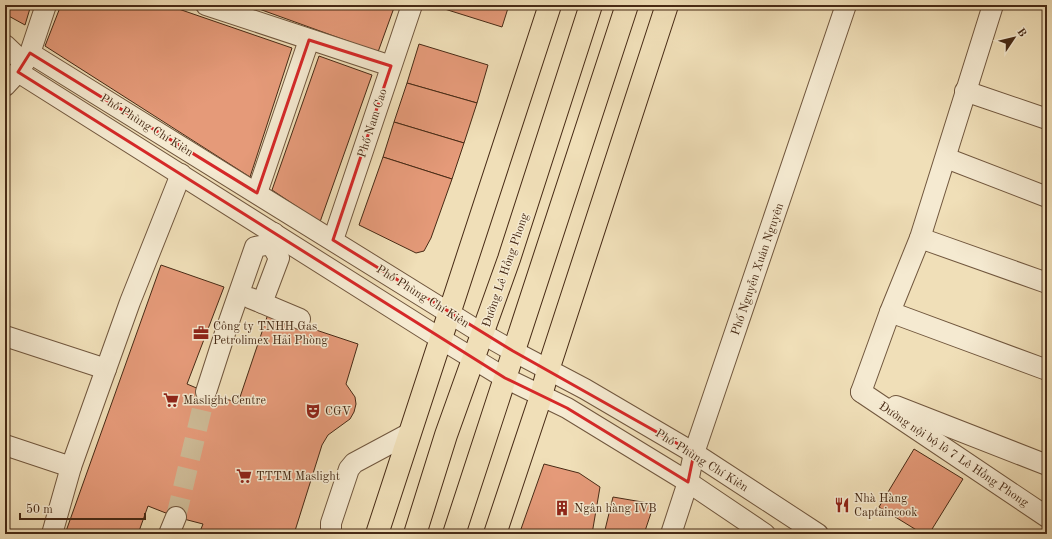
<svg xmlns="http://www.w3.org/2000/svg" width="1052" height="539" font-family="'Old Standard TT',serif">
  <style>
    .building { fill: #e59a79; stroke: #472a15 }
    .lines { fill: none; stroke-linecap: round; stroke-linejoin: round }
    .minor-tunnel { stroke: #cebb97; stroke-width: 20; stroke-dasharray: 20 10; stroke-linecap: butt }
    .minor-casing { stroke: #71573e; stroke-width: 22 }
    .major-casing { stroke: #472a15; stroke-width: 24 }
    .minor { stroke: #f5ead1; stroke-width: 20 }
    .major { stroke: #f0dfb8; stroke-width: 22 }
    .marked { fill: none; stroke: #d62828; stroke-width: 3; stroke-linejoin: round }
    .labels { text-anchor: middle; stroke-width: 3; stroke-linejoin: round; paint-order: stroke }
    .street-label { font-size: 12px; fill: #472a15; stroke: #f5ead1 }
    .poi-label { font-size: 12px; fill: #472a15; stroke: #f5ead1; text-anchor: start }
  </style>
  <rect width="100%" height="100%" fill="#f0dfb8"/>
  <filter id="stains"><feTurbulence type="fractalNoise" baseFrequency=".005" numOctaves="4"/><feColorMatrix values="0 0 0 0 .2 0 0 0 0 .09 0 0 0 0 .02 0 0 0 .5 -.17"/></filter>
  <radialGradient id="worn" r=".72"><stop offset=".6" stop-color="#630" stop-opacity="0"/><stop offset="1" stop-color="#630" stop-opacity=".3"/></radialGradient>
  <g class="building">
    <path d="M 5,5 L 31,5 L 25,25 L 5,14 Z"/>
    <path d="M 61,5 L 167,5 L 292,48 L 250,177 L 45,46 Z"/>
    <path d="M 248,5 L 395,5 L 378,52 Z"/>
    <path d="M 435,5 L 509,5 L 502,27 L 435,6 Z"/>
    <path d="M 419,44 L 488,65 L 477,103 L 407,83 Z"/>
    <path d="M 319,56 L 372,75 L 320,222 L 272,190 Z"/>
    <path d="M 407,83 L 477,103 L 464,143 L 394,122 Z"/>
    <path d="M 394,122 L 464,143 L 452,179 L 383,157 Z"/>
    <path d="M 383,157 L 452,179 L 431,238 L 424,251 L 416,253 L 359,225 Z"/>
    <path d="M 161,265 L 224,287 L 187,384 L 206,392 L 238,403 L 268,314 L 358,344 L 346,384 L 355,397 L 356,404 L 354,412 L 350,419 L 328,435 L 322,445 L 294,534 L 199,534 L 203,524 L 176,517 L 148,506 L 138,534 L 65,534 Z"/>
    <path d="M 914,449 L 963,479 L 929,534 L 923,534 L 879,507 Z"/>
    <path d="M 544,464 L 579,473 L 600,487 L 592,534 L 534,534 L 521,529 Z"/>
    <path d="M 613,497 L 654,504 L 644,534 L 604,534 Z"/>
  </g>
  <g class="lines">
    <path class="minor-tunnel" d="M 176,517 L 206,392"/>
    <defs>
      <g id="minor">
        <path d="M 206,5 L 391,66"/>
        <path d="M 5,45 L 24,63"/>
        <path d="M 30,53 L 483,334 L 513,351 L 585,389 L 694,453 L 818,534"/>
        <path d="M 18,72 L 441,339 L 505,378 L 567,408 L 688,482 L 765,534"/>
        <path d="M 5,86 L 18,72 L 30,53 L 46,5"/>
        <path d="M 965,91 L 1047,119"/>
        <path d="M 946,158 L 1047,197"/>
        <path d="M 257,193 L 309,40"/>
        <path d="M 920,238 L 993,5"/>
        <path d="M 333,240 L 412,5"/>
        <path d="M 250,298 L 300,319"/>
        <path d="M 262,303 L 279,258 L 271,244 L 274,233"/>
        <path d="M 890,312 L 920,238 L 1047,283"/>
        <path d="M 5,336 L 106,369"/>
        <path d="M 206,392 L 226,330 L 255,247 L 271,244"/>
        <path d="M 861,392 L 890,312 L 1047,370"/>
        <path d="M 861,392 L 1047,517"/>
        <path d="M 896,406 L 1047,465"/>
        <path d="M 5,445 L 71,467"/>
        <path d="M 52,534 L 71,467 L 106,369 L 130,302 L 181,174"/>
        <path d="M 169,534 L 176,517"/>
        <path d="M 331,534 L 331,523 L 349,469 L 354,463 L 410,433"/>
        <path d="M 671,534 L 688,482 L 694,453 L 846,5"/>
      </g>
      <g id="major">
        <path d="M 377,534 L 550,5"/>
        <path d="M 415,534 L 446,435 L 509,259 L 591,5"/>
        <path d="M 454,534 L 627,5"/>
        <path d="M 495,534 L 541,396 L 548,370 L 667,5"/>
      </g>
    </defs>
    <use href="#minor" class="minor-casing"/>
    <use href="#major" class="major-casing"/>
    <use href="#minor" class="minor"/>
    <use href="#major" class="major"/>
  </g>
  <path class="marked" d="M 309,40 L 391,66 L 333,240 L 513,351 L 694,453 L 688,482 L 567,408 L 505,378 L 18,72 L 30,53 L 257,193 Z"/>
  <defs>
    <symbol id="office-bare" viewBox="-9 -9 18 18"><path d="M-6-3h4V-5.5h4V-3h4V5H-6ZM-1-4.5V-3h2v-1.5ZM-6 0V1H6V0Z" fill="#8f2418" stroke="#f5ead1" stroke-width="2.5" paint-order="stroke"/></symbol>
    <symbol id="supermarket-bare" viewBox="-9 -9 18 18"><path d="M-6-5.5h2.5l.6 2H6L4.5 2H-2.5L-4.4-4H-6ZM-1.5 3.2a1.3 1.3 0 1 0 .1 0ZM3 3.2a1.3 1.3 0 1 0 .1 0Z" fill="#8f2418" stroke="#f5ead1" stroke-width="2.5" paint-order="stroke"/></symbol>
    <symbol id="theatre-bare" viewBox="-9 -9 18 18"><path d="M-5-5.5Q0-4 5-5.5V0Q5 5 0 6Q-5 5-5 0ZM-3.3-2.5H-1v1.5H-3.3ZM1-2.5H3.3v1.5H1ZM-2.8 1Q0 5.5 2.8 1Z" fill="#8f2418" stroke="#f5ead1" stroke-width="2.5" paint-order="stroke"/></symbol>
    <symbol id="restaurant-bare" viewBox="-9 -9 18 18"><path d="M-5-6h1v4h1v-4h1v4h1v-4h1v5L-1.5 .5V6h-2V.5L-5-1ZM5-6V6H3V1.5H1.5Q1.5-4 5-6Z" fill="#8f2418" stroke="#f5ead1" stroke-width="2.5" paint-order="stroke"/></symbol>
    <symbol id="building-bare" viewBox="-9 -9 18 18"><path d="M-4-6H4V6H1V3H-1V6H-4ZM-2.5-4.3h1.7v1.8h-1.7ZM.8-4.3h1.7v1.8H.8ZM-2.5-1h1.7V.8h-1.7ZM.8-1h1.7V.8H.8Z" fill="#8f2418" stroke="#f5ead1" stroke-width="2.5" paint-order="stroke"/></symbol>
  </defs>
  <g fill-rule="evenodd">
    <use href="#office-bare" x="190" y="322" width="22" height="22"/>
    <use href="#supermarket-bare" x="160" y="389" width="22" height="22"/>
    <use href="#theatre-bare" x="302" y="400" width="22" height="22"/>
    <use href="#supermarket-bare" x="233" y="465" width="22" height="22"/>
    <use href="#restaurant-bare" x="831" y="494" width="22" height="22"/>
    <use href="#building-bare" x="551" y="497" width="22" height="22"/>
  </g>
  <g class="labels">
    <g class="street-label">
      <text transform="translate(372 123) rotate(-72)" y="4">Phố Nam Cao</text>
      <text transform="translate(147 125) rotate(32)" y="4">Phố Phùng Chí Kiên</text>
      <text transform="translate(757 269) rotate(-71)" y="4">Phố Nguyễn Xuân Nguyên</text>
      <text transform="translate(505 270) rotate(-71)" y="4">Đường Lê Hồng Phong</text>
      <text transform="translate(423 296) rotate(32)" y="4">Phố Phùng Chí Kiên</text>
      <text transform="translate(954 454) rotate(34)" y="4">Đường nội bộ lô 7 Lê Hồng Phong</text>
      <text transform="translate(702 460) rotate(32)" y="4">Phố Phùng Chí Kiên</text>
    </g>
    <g class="poi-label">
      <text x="213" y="330">Công ty TNHH Gas<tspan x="213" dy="14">Petrolimex Hải Phòng</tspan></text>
      <text x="183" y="404">Maslight Centre</text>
      <text x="325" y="415">CGV</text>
      <text x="256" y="480">TTTM Maslight</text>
      <text x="854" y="502">Nhà Hàng<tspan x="854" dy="14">Captaincook</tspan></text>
      <text x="574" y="512">Ngân hàng IVB</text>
    </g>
  </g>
  <rect width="1052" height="539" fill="none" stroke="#f0dfb8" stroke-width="20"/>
  <rect x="6" y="6" width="1040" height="527" fill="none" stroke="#472a15" stroke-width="2"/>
  <rect x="10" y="10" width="1032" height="519" fill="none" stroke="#472a15"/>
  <g transform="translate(1014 38) rotate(55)" stroke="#f5ead1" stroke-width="3" paint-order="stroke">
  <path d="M0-3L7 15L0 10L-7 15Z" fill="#472a15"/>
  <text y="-6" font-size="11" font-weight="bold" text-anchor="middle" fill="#472a15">B</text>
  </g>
  <path d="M20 513v6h125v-6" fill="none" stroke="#472a15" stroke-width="2"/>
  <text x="26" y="513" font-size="12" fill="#472a15" stroke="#f5ead1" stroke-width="3" paint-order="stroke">50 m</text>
  <rect width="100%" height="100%" filter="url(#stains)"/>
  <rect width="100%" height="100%" fill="url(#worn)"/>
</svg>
